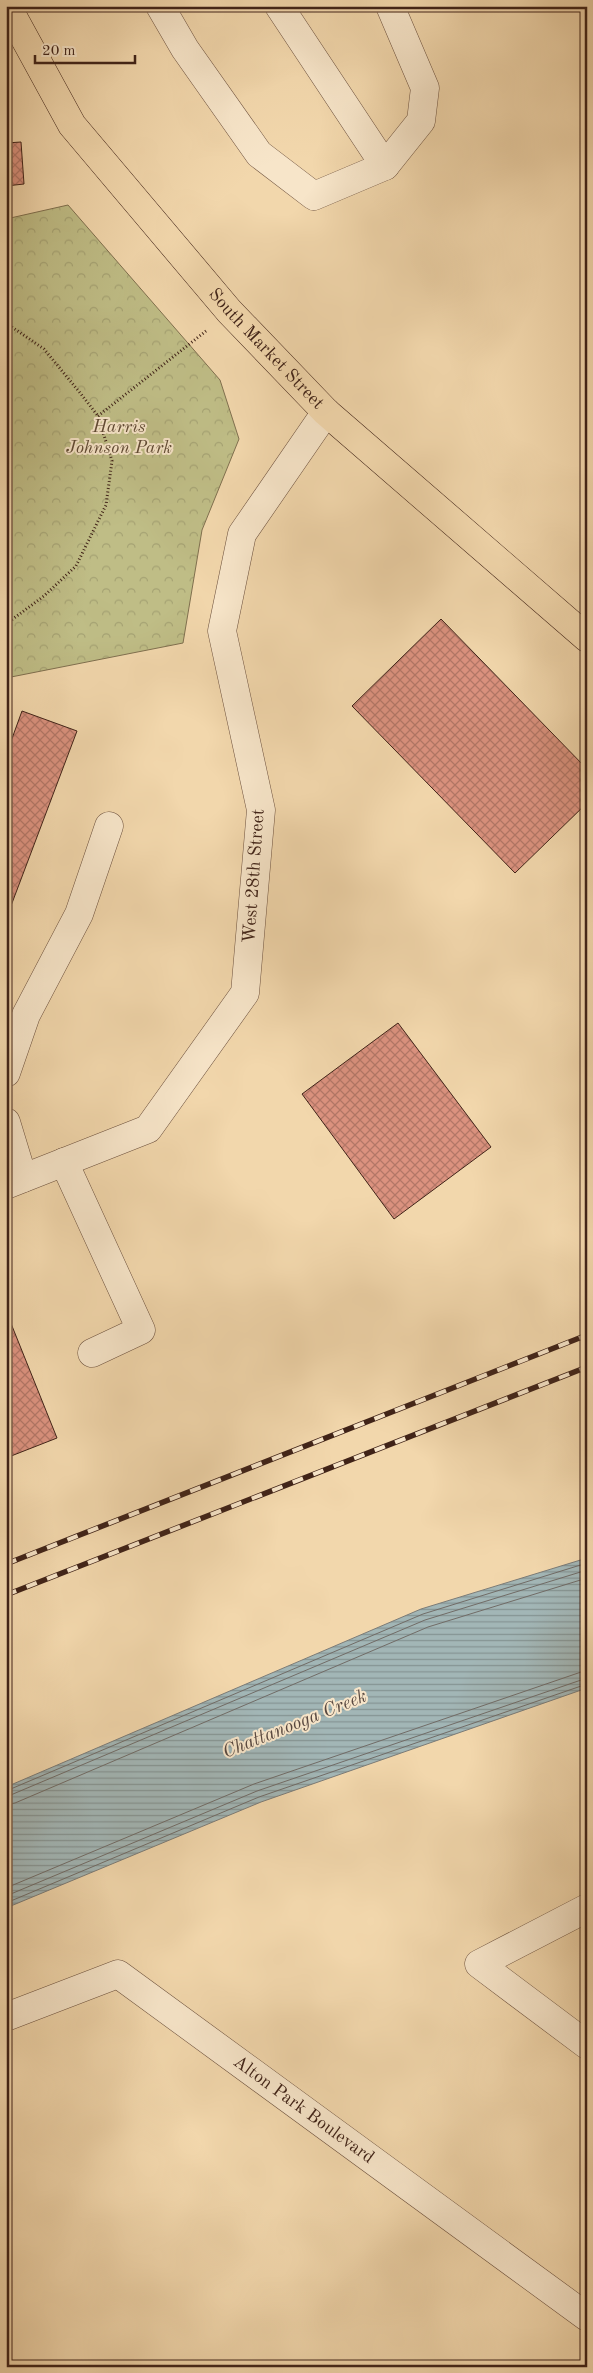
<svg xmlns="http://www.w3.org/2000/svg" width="593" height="2373" viewBox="0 0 593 2373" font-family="'Old Standard TT',serif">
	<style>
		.park { fill: url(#park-crowns); stroke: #80704f }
		.water { fill: url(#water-rules); stroke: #7b7b77 }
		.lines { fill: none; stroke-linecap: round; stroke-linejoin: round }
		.shore { stroke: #716c67; stroke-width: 1 }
		.building { fill: url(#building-cross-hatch); stroke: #402318 }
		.minor-casing { stroke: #6c503d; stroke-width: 29 }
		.major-casing { stroke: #402318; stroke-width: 29 }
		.path { stroke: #402318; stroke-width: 3; stroke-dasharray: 1 2.5; stroke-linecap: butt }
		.minor { stroke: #f7e5c9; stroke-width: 28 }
		.major { stroke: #f2d7ac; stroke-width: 28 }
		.rail-casing { stroke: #402318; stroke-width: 5.5 }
		.rail { stroke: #f7e5c9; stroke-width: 4; stroke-dasharray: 11; stroke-linecap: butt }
		.labels { text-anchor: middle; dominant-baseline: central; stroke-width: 4; stroke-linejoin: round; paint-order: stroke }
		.street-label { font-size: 18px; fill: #402318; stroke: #f7e5c9 }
		.park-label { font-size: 18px; font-style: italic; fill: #604a34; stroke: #f7e5c9 }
		.water-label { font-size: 19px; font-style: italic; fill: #584840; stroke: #f7e5c9 }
	</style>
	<defs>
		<pattern id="park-crowns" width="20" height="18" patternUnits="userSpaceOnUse" patternTransform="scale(1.25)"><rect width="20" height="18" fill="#bfbd86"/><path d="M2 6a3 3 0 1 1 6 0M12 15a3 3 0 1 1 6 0" fill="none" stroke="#a5a273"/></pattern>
		<pattern id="water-rules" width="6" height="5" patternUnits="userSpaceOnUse" patternTransform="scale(1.25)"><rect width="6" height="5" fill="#a2b6b6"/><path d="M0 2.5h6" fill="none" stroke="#859493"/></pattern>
		<pattern id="building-cross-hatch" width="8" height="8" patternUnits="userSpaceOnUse" patternTransform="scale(1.25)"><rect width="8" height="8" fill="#db927f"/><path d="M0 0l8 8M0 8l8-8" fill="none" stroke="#b37767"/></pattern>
	</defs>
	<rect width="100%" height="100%" fill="#f2d7ac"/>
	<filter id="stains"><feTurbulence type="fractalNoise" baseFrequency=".004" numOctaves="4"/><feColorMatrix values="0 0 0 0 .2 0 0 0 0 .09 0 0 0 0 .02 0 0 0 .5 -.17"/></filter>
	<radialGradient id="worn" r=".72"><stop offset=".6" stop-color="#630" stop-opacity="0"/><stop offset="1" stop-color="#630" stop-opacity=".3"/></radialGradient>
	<!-- park -->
	<path class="park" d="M68,205L220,380L239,439L202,530L183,643L6,678V219Z"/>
	<!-- water -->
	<path class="water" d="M587,1558V1688L261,1802L6,1908V1787L421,1609Z"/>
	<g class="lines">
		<!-- shore -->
		<g class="shore">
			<path d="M6,1791L423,1614L587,1563"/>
			<path d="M6,1797L425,1620L587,1570"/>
			<path d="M6,1805L15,1803L428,1627L587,1578"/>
			<path d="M6,1888L254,1784L587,1670"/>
			<path d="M6,1896L257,1791L587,1678"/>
			<path d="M6,1903L259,1797L587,1684"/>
		</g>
	</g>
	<!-- building -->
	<g class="building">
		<path d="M21,142L24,184L6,186V143Z"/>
		<path d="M441,619L587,769V803L515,873L352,706Z"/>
		<path d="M22,711L77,731L6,919V755Z"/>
		<path d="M398,1023L491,1147L394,1219L302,1094Z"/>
		<path d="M10,1321L57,1438L6,1458V1323Z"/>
	</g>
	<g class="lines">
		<!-- minor casing -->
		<g class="minor-casing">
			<g id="minor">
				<path d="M160,6L185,49L259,154L314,196L385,166L421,121L425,88L390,6"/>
				<path d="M279,6L385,166"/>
				<path d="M6,1073L26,1015L79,914L109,826"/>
				<path d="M6,1122L23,1178"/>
				<path d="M64,1162L141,1330L92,1353"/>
				<path d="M6,1185L148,1129L245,993L261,810L222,631L242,534L326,412"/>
				<path d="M587,1908L479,1964L587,2045"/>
				<path id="s1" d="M6,2017L118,1974L587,2317"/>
			</g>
		</g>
		<!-- major casing -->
		<g class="major-casing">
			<g id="major">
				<path id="s2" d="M7,6L72,125L229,311L326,412L587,638"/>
			</g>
		</g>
		<!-- path -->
		<g class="path">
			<path d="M6,323L44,349L81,394L98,416L112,461L106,505L76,566L44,596L6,624"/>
			<path d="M98,416L206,331"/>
		</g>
		<!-- minor -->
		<use href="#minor" class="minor"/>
		<!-- major -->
		<use href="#major" class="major"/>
		<!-- rail casing -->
		<g class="rail-casing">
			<g id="rail">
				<path d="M6,1564L587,1335"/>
				<path d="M6,1595L587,1367"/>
			</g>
		</g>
		<!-- rail -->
		<use href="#rail" class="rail"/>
	</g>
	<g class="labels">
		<!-- street labels -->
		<g class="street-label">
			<text stroke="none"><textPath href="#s2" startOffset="432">South Market Street</textPath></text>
			<text transform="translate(254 876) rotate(-86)">West 28th Street</text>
			<text stroke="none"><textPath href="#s1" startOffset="350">Alton Park Boulevard</textPath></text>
		</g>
		<!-- park labels -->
		<g class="park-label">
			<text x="119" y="427">Harris<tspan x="119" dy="21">Johnson Park</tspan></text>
		</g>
		<!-- water labels -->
		<g class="water-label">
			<text transform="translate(295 1725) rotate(-22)">Chattanooga Creek</text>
		</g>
	</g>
	<!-- margin -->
	<rect width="593" height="2373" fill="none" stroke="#f2d7ac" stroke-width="25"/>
	<rect x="8" y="8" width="578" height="2358" fill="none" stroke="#402318" stroke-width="2.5"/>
	<rect x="12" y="12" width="568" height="2348" fill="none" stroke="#402318"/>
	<!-- scale -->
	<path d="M35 55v8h100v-8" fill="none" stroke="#402318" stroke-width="2.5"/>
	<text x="42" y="55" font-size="15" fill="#402318" stroke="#f7e5c9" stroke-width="4" paint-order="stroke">20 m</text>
	<rect width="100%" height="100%" filter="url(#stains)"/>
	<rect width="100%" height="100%" fill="url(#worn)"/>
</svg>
